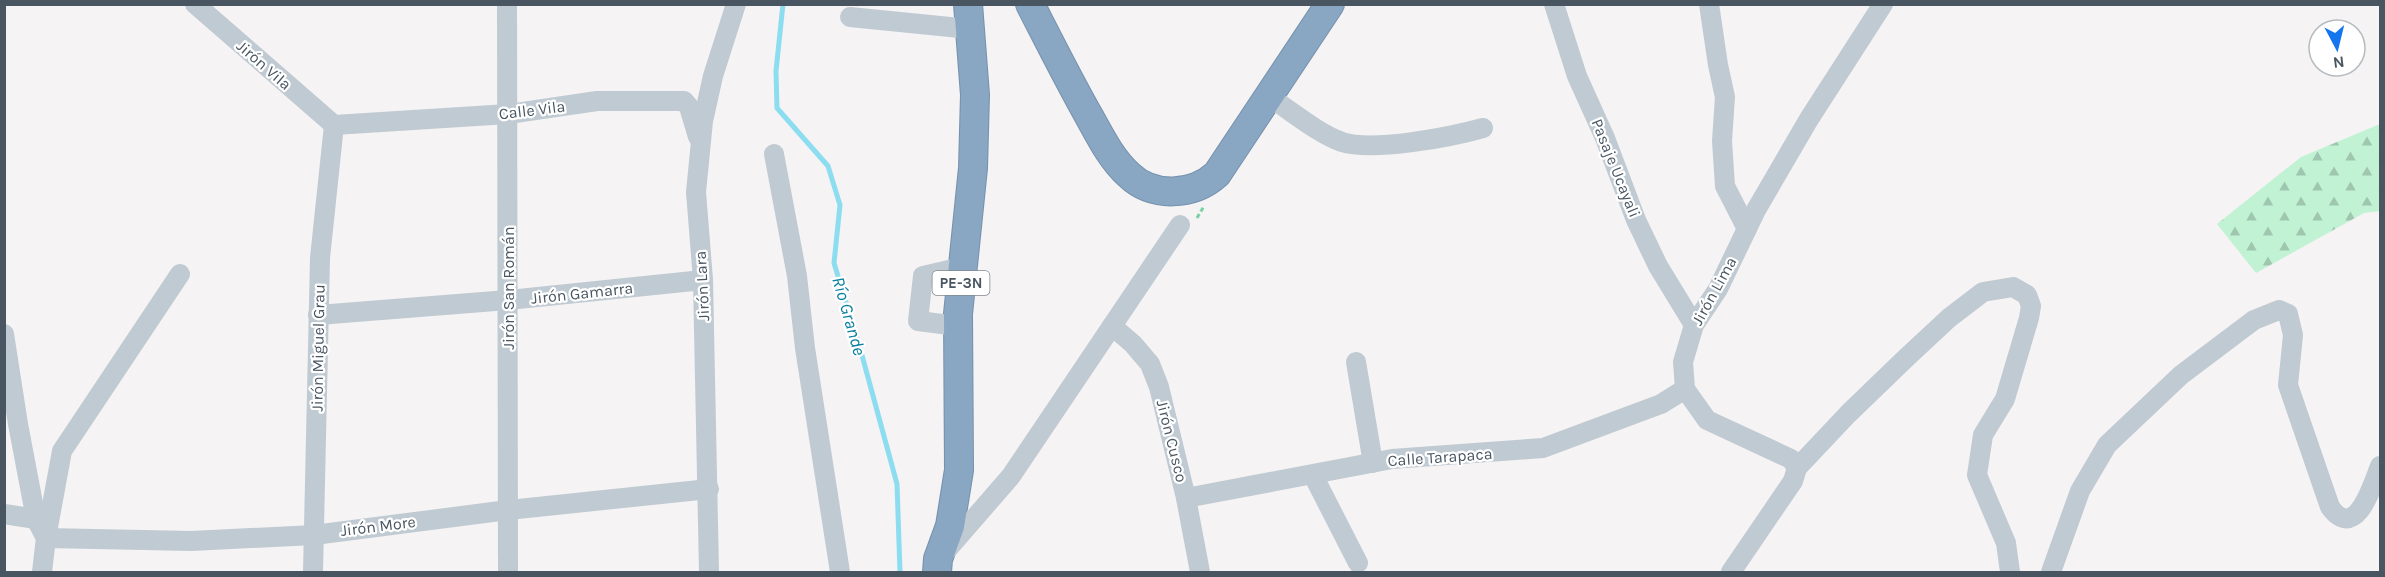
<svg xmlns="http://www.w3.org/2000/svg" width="2385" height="577" viewBox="0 0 2385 577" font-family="Karla,sans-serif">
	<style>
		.forest { fill: url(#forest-firs) }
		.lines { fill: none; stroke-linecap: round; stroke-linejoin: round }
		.stream { stroke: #8dddf1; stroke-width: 5 }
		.highway-casing { stroke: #7491af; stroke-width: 30 }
		.path { stroke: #77d2a5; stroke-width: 3; stroke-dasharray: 4.5 3; stroke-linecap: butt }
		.minor { stroke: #c0cad2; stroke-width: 20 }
		.highway { stroke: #89a6c2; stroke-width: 28 }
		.labels { text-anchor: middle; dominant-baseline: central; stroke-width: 4.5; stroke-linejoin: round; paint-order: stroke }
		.shield { fill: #fff; stroke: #808991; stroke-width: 1.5 }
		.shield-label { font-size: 15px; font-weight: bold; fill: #495662 }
		.street-label { font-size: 16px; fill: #495662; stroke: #fff }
		.water-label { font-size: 18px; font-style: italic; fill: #08809f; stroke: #fff }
	</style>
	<defs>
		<pattern id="forest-firs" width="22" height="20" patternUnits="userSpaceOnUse" patternTransform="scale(1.5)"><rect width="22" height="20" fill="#c1f2d4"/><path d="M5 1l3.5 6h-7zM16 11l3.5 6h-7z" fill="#9fc7af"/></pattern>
	</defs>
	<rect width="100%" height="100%" fill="#f5f3f3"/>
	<!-- forest -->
	<path class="forest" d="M2380,124V211L2364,213L2256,273L2217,224L2301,157Z"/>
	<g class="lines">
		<!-- stream -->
		<path class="stream" d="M783,4L776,71L777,108L828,166L840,205L834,263L860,348L897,484L900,572"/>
		<!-- highway casing -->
		<g class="highway-casing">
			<g id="highway">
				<path d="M1030,4C1050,43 1069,81 1090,118C1101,138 1112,160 1129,175C1153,198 1193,196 1217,174L1330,4"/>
				<path d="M937,572L938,559L950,526L959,470L958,314L973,168L975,95L968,4"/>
			</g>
		</g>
		<!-- path -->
		<path class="path" d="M1197,218L1204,206"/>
		<!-- minor -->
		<g class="minor">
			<path d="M195,4L334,125"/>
			<path d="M507,4L508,572"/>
			<path d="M1554,4L1577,76L1605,138L1636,220L1658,266L1694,325"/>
			<path d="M1709,4L1718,65L1725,97L1722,141L1725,186L1747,229"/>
			<path d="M850,17L970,29"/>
			<path d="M1268,96C1290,110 1317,133 1342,142C1373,152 1451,137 1483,128"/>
			<path d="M334,125L508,114L597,101H684L689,107L698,137"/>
			<path d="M774,154L797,276L805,348L840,572"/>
			<path d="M180,274L62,451L46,538L191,541L314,535L508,510L709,489"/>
			<path d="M318,315L508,300L703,280"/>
			<path d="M958,326L918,321L923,276L962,267"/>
			<path d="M1112,326L1133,344L1150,364L1159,387L1186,498L1200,572"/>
			<path d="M4,334L18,424L36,519L46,538L42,572"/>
			<path d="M1356,362L1373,463"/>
			<path d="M1797,468L1848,414L1906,358L1949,318L1983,292L2013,287L2027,295L2031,306L2029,318L2005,399L1983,435L1977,475L2006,543L2010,572"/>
			<path d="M1313,475L1358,563"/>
			<path d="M1186,498L1392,459L1543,448L1661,404L1685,389"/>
			<path d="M4,514L36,519"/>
			<path d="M946,551L1011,476L1180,225"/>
			<path d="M313,572L320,258L334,125"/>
			<path d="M709,572L703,280L696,192L703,121L713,76L736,4"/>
			<path d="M1731,572L1793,481L1797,468L1791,459L1707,420L1685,389L1683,362L1694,325L1718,289L1756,210L1809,119L1883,4"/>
			<path d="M2051,572L2080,491L2107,445L2181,375L2254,320L2279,310L2288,314L2293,335L2288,385L2330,507C2356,543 2373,484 2380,466"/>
		</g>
		<!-- highway -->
		<use href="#highway" class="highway"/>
	</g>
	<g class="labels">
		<!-- shield labels -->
		<rect class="shield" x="932.5" y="271" width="57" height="24" rx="4.5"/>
		<g class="shield-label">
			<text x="961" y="283">PE-3N</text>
		</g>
		<!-- street labels -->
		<g class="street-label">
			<text transform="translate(264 65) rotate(41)">Jirón Vila</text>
			<text transform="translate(532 110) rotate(-7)">Calle Vila</text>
			<text transform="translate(1616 168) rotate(68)">Pasaje Ucayali</text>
			<text transform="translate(702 286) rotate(-93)">Jirón Lara</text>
			<text transform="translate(508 288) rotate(-90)">Jirón San Román</text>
			<text transform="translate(1714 291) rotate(-61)">Jirón Lima</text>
			<text transform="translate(582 293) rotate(-6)">Jirón Gamarra</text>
			<text transform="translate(318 348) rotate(-89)">Jirón Miguel Grau</text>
			<text transform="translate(1172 441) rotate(76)">Jirón Cusco</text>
			<text transform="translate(1440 457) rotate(-4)">Calle Tarapaca</text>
			<text transform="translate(378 526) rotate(-7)">Jirón More</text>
		</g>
		<!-- water labels -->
		<g class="water-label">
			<text transform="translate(849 316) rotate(74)">Río Grande</text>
		</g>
	</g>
	<!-- border -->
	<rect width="2385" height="577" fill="none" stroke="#495662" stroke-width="12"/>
	<!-- north arrow -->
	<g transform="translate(2337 48) rotate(173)"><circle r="28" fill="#ffffff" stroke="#b6bbc0" stroke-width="1.5"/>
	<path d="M0-4.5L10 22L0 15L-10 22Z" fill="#1475ee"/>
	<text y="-9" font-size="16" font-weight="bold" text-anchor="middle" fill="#495662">N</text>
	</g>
</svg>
